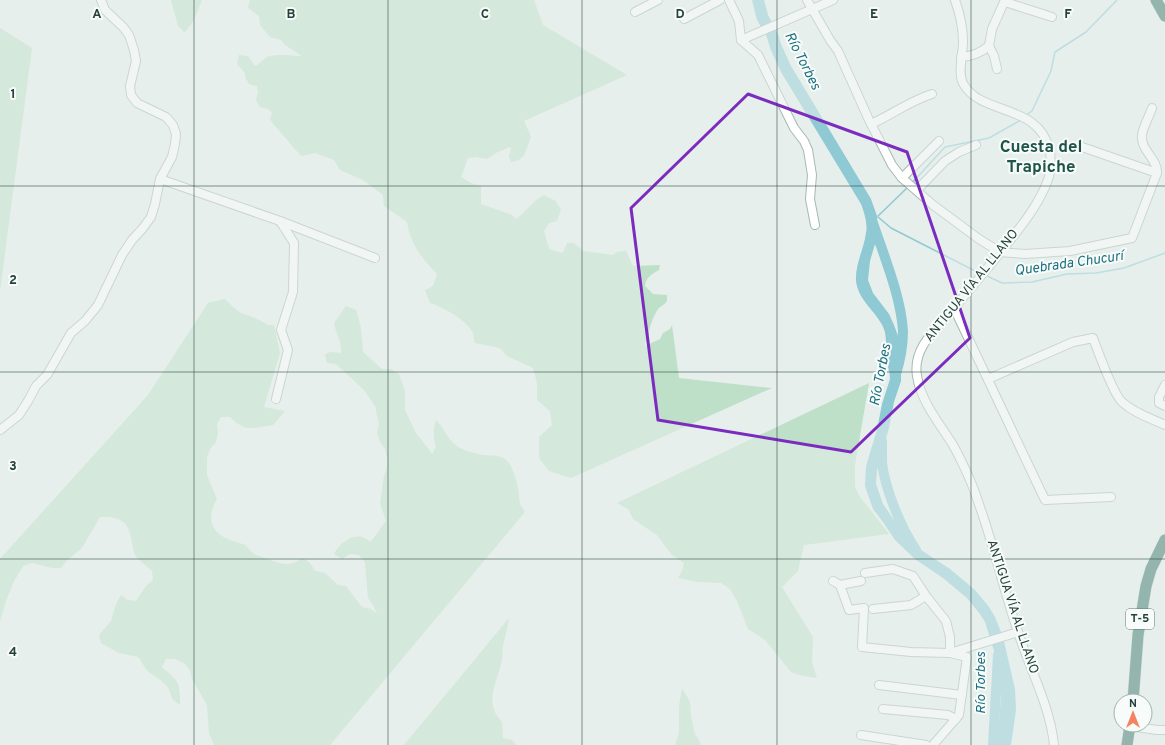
<svg xmlns="http://www.w3.org/2000/svg" width="1165" height="745" viewBox="0 0 1165 745" font-family="Overpass,sans-serif">
	<style>
		.green { fill: #bfe0c8 }
		.water { fill: #8ec9d4 }
		.lines { fill: none; stroke-linecap: round; stroke-linejoin: round }
		.stream { stroke: #8ec9d4; stroke-width: 1.5 }
		.river { stroke: #8ec9d4; stroke-width: 10 }
		.minor-casing { stroke: #a8b8b2; stroke-width: 10 }
		.highway-casing { stroke: #c2cac8; stroke-width: 12 }
		.minor { stroke: #fff; stroke-width: 8 }
		.highway { stroke: #2f6f62; stroke-width: 11 }
		.marked { fill: none; stroke: #7b2cbf; stroke-width: 3; stroke-linejoin: round }
		.grid { fill: none; stroke: #24423a; stroke-width: 1; stroke-opacity: 0.55 }
		.labels { text-anchor: middle; dominant-baseline: central; stroke-width: 4; stroke-linejoin: round; paint-order: stroke }
		.shield { fill: #f7fbf9; stroke: #637a73; stroke-width: 1 }
		.shield-label { font-size: 12px; font-weight: bold; fill: #24423a }
		.street-label { font-size: 13px; fill: #24423a; stroke: #f7fbf9 }
		.water-label { font-size: 14px; font-style: italic; fill: #1c6f80; stroke: #f7fbf9 }
		.district-label { font-size: 17px; font-weight: bold; fill: #1f5548; stroke: #f7fbf9 }
		.grid-label { font-size: 13px; text-anchor: middle; font-weight: bold; fill: #24423a; stroke: #f7fbf9; stroke-width: 4; stroke-linejoin: round; paint-order: stroke }
	</style>
	<rect width="100%" height="100%" fill="#e6efeb"/>
	<!-- green -->
	<g class="green">
		<path d="M171,0H202L193,22L185,32H184L178,26Z"/>
		<path d="M250,0H534L543,25L627,75L524,121L531,137C525,150 527,160 511,162L509,157L511,149L510,147L496,153L487,159L476,157L468,158L461,177L471,183L481,186V204L512,215L516,219C526,212 532,201 544,195L556,201L561,210L557,221L549,223L544,231L549,249L563,253L567,243H574L583,251L613,255L616,252L626,251L633,266L660,265L659,270C652,274 646,277 645,286L653,294L667,295V301C665,304 663,305 660,307C655,311 648,330 649,336L645,342V346L660,339L663,333L670,329L672,325L679,378L772,388L571,478L549,471L539,458V437L552,425L550,411L537,400V383L533,368L507,356L500,348L475,343C474,340 474,334 472,331C463,318 445,308 430,303L425,290L433,286L437,274C421,257 411,245 407,222L384,206L383,195L363,180L340,170L334,160L315,153L301,156L270,120L272,113L268,109L260,107L256,100L258,92L257,86L249,84L245,77V73L237,64L239,55L248,56L255,66C260,64 263,59 267,57C276,53 293,56 302,56L285,45L281,40L270,37L260,25L259,16L248,8Z"/>
		<path d="M0,28L32,48L0,291Z"/>
		<path d="M225,299C232,306 239,314 248,315L269,325H274L280,353L264,407L285,411L273,425C252,428 246,433 230,417H221L217,424L218,433L216,442L210,449L207,457V475L217,499C209,512 208,527 222,536C228,540 238,542 245,545C248,548 250,551 254,554C259,556 280,564 286,564C291,565 298,561 303,558L310,563L315,571L325,573L338,585L346,586L362,607L371,609L377,614L373,605L368,598L365,562L359,555L350,554L342,559L334,554C338,545 351,534 362,537C365,538 368,540 370,542C377,535 380,528 386,521L380,503L384,476L387,468V458L385,449L380,442L377,433L379,424L375,406L364,390L336,364L327,363L325,355C331,350 334,353 341,353C342,340 336,335 334,323L346,306L356,310L361,328L363,352L382,369H391L399,374L405,391V410L416,433L427,447L432,454L436,447C433,437 433,430 436,420C445,429 448,442 460,448C467,451 476,454 483,455C493,456 502,454 509,463C512,467 518,483 518,489C519,494 519,499 520,504C521,507 524,509 525,512L330,745H214L209,733L207,705L192,679L190,670L184,663L175,659H166L162,667C179,682 180,681 180,705L172,699C169,683 162,682 150,673C145,669 142,662 138,657L119,653L101,643L99,635L111,621L116,604L121,595L128,600L136,601L146,586L153,580L152,571C147,566 141,562 137,558C134,554 133,548 132,543C129,521 121,516 100,517L82,548L67,560L61,568H52L32,563L23,566L13,583L6,601L0,621V559L148,395L208,303Z"/>
		<path d="M869,383L855,465V487L860,497L889,534L804,545L798,571L782,587L813,637L812,662L817,678L803,676L791,672L765,640L748,629L737,601L730,589L721,583L698,582L678,578L682,571L684,563L672,555L657,535L633,519L628,509L617,503Z"/>
		<path d="M509,618C508,628 505,636 503,645C502,651 503,658 501,664C496,684 484,704 502,722L503,738L512,740L516,745H404Z"/>
		<path d="M682,688L690,702L691,717L695,734L700,742V745H675L679,733V706Z"/>
	</g>
	<!-- water -->
	<path class="water" d="M752,0H764L768,15L778,34L781,44L791,66L871,199L877,216L878,234L870,261L868,280L873,293L889,314L894,325L898,336V359L901,375V381L894,402L889,428L877,470L876,484L883,504L903,533L921,550L950,569L975,590L989,607L995,617L1003,637L1015,689L1016,710L1011,745H989L999,722L1001,697L996,657L985,622L980,614L967,598L943,578L915,559L895,540L883,522L873,509L865,486L866,467L869,456L877,430L882,404L890,379C890,373 888,368 887,361C883,347 890,338 881,323C873,309 858,299 856,281C855,264 864,249 866,233C868,224 864,212 861,204L781,72L770,48L767,37L757,20Z"/>
	<g class="lines">
		<!-- stream -->
		<g class="stream">
			<path d="M1025,116L1032,111L1051,71L1055,52L1086,32L1117,0"/>
			<path d="M912,183L945,147L989,138L1021,120"/>
			<path d="M878,216L908,187"/>
			<path d="M878,217L891,228L979,273"/>
			<path d="M985,275L1002,283L1032,282L1067,274L1096,273L1124,268L1165,253"/>
		</g>
		<!-- river -->
		<g class="river">
			<path d="M873,223C884,256 901,297 903,331C903,346 900,361 896,374"/>
			<path d="M882,441C882,448 882,456 882,463C885,489 901,528 916,550"/>
			<path d="M993,745L998,655"/>
		</g>
		<!-- minor casing -->
		<g class="minor-casing">
			<g id="minor">
				<path d="M729,0L739,21L741,40L758,55L794,128L804,141L808,150L812,175L810,199L815,225"/>
				<path d="M807,0L830,40L838,51L869,120L892,165L902,178L933,205L979,239L1000,252L1025,254L1070,251L1132,238L1157,173C1158,159 1140,150 1142,135C1143,127 1149,117 1152,108"/>
				<path d="M955,0C960,14 963,28 963,42C963,54 957,75 964,85C983,116 1039,103 1050,151C1051,160 1051,168 1049,177C1040,204 1020,228 1002,250C987,269 971,288 955,307C939,327 912,346 917,376C921,402 940,424 953,445C959,456 965,468 970,480C975,491 978,502 982,513C995,551 1004,591 1017,629C1029,668 1050,705 1054,745"/>
				<path d="M1005,2L1052,17"/>
				<path d="M635,12L658,0"/>
				<path d="M684,19L720,0"/>
				<path d="M741,40L833,0"/>
				<path d="M989,46L994,56L997,69"/>
				<path d="M961,57C973,56 980,53 989,46L992,29L1005,0"/>
				<path d="M871,124C891,115 910,101 932,94"/>
				<path d="M1082,147L1157,173"/>
				<path d="M902,178L939,141"/>
				<path d="M160,179L280,221L375,258"/>
				<path d="M917,190L945,161L959,152L976,145"/>
				<path d="M954,308L1045,500L1111,497"/>
				<path d="M988,379L1073,342L1093,338C1098,351 1113,394 1122,402C1134,413 1150,418 1165,425"/>
				<path d="M1165,385L1159,397V403L1165,406"/>
				<path d="M276,399L288,350L281,330L293,292L294,243L280,221"/>
				<path d="M0,430L19,415L28,401L36,386L47,375L71,333L85,321L98,305L122,255L132,240L143,228L151,217L155,204L160,179L172,157L175,144L176,134L173,125L166,117L137,103L131,95L130,86L136,61L134,50L129,35L123,27L105,10L101,0"/>
				<path d="M865,573L893,569L913,576L926,596L946,621L950,637V653L1018,632"/>
				<path d="M833,581L840,585L861,581"/>
				<path d="M840,585L849,610L864,608L862,647L911,652L950,653L967,657L959,715L933,745"/>
				<path d="M873,609L911,605L926,596"/>
				<path d="M879,685L962,695"/>
				<path d="M883,709L948,715L956,719"/>
				<path d="M1130,726L1157,730H1165"/>
				<path d="M861,735L926,745"/>
			</g>
		</g>
		<!-- highway casing -->
		<g class="highway-casing">
			<g id="highway">
				<path d="M1156,0L1165,16"/>
				<path d="M1133,701L1138,635L1146,586L1151,569L1165,540"/>
				<path d="M1127,745L1130,725"/>
			</g>
		</g>
		<!-- minor -->
		<use href="#minor" class="minor"/>
		<!-- highway -->
		<use href="#highway" class="highway"/>
	</g>
	<!-- marked area -->
	<path d="M0 0H1165V745H0ZM748,94L907,152L970,338L851,452L658,420L631,208Z" fill="#e6efeb" fill-opacity=".55" fill-rule="evenodd"/>
	<path class="marked" d="M748,94L907,152L970,338L851,452L658,420L631,208Z"/>
	<!-- grid -->
	<path class="grid" d="M194,0V745M388,0V745M582,0V745M777,0V745M971,0V745M0,186H1165M0,372H1165M0,559H1165"/>
	<g class="labels">
		<!-- shield labels -->
		<rect class="shield" x="1126" y="609" width="28" height="20" rx="3"/>
		<g class="shield-label">
			<text x="1140" y="619">T-5</text>
		</g>
		<!-- street labels -->
		<g class="street-label">
			<text transform="translate(972 286) rotate(-51)">ANTIGUA VÍA AL LLANO</text>
			<text transform="translate(1012 607) rotate(72)">ANTIGUA VÍA AL LLANO</text>
		</g>
		<!-- water labels -->
		<g class="water-label">
			<text transform="translate(802 61) rotate(63)">Río Torbes</text>
			<text transform="translate(1069 264) rotate(-8)">Quebrada Chucurí</text>
			<text transform="translate(881 375) rotate(-79)">Río Torbes</text>
			<text transform="translate(981 683) rotate(-90)">Río Torbes</text>
		</g>
		<!-- district labels -->
		<g class="district-label">
			<text x="1041" y="148">Cuesta del<tspan x="1041" dy="20">Trapiche</tspan></text>
		</g>
	</g>
	<g class="grid-label">
		<text x="97" y="18">A</text>
		<text x="291" y="18">B</text>
		<text x="485" y="18">C</text>
		<text x="680" y="18">D</text>
		<text x="874" y="18">E</text>
		<text x="1068" y="18">F</text>
		<text x="13" y="98">1</text>
		<text x="13" y="284">2</text>
		<text x="13" y="470">3</text>
		<text x="13" y="656">4</text>
	</g>
	<!-- north arrow -->
	<g transform="translate(1133 713)"><circle r="19" fill="#f7fbf9" stroke="#a3b1ad"/>
	<path d="M0-3L7 15L0 10L-7 15Z" fill="#f4845f"/>
	<text y="-6" font-size="11" font-weight="bold" text-anchor="middle" fill="#24423a">N</text>
	</g>
</svg>
